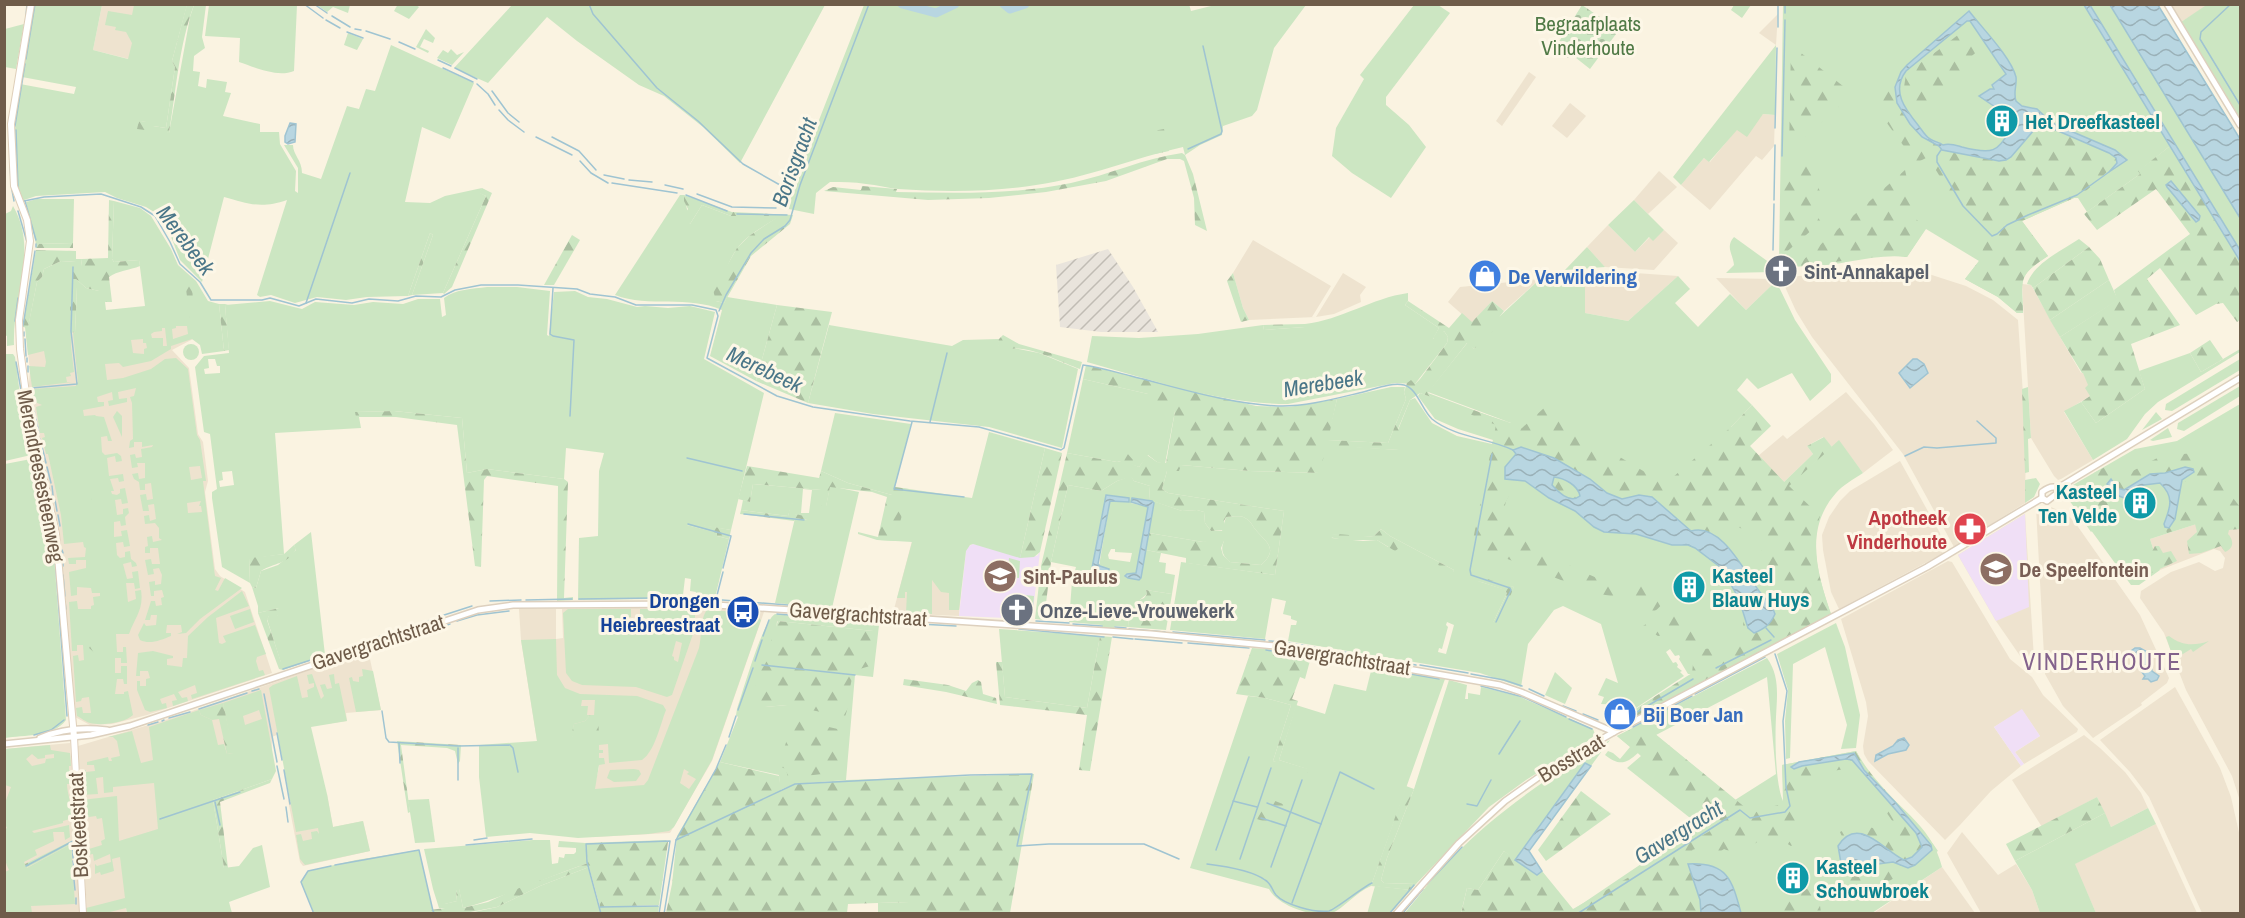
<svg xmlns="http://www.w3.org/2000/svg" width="2245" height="918" viewBox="0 0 2245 918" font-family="'Archivo Narrow',sans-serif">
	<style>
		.residential { fill: #eee3cf }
		.industrial { fill: url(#industrial-furrows) }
		.education { fill: #f0dff6 }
		.green { fill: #cce6c2; fill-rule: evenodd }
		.forest { fill: url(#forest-firs) }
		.cemetery { fill: url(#cemetery-stones) }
		.water { fill: url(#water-waves); stroke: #9fc4d2; stroke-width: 1.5; fill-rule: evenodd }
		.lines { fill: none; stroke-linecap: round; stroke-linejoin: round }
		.stream { stroke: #9fc4d2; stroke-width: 1.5 }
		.river { stroke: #b8d6e1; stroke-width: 9 }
		.tertiary-casing { stroke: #ddd0be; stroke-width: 8 }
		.secondary-casing { stroke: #dfcfba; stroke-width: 8 }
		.tertiary { stroke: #fff; stroke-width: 5 }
		.secondary { stroke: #fff; stroke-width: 6 }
		.labels { text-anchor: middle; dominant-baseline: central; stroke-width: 6; stroke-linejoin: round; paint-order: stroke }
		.park-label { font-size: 21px; fill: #507a46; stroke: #fdf7e7 }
		.culture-label { font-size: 21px; font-weight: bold; fill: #0d838f; stroke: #fdf7e7; text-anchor: start }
		.worship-label { font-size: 21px; font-weight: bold; fill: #5b616d; stroke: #fdf7e7; text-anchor: start }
		.shop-label { font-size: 21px; font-weight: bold; fill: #366cbe; stroke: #fdf7e7; text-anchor: start }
		.street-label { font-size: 21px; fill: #6f5c4a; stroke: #fdf7e7 }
		.health-label { font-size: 21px; font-weight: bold; fill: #be3a42; stroke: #fdf7e7; text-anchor: end }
		.education-label { font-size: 21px; font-weight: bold; fill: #785e54; stroke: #fdf7e7; text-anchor: start }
		.transit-label { font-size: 21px; font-weight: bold; fill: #164399; stroke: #fdf7e7; text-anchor: end }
		.water-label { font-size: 22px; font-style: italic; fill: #4a7688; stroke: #fdf7e7 }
		.quarter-label { font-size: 24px; letter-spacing: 1.5px; fill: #83628c; stroke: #fdf7e7 }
	</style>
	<defs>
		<pattern id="industrial-furrows" width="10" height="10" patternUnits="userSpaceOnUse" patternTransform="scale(1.5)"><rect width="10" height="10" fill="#e9e4dc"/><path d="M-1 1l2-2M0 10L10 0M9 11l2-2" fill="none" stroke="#c1bcb4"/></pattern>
		<pattern id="forest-firs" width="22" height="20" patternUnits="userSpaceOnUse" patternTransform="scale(1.5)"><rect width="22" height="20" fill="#cce6c2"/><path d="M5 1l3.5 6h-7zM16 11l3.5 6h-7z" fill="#aabea0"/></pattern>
		<pattern id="cemetery-stones" width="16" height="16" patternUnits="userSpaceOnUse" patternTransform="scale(1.5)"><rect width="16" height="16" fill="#cce6c2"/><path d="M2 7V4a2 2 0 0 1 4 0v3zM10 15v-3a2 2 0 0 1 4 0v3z" fill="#aabea0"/></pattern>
		<pattern id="water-waves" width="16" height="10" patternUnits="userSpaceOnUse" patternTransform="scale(1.5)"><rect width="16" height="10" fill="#b8d6e1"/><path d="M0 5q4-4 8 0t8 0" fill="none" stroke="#9ab1b8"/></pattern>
	</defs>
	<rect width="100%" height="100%" fill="#faf3e1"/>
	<!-- residential -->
	<g class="residential">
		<path d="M102,5H151L145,35L137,61L93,50Z"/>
		<path d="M2171,5H2208L2181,22Z"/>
		<path d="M1778,14L1776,45L1759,33Z"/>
		<path d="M1529,72L1536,77L1502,126L1496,121Z"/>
		<path d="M1570,103L1586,116L1567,138L1552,126Z"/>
		<path d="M1763,114L1775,115L1774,146L1762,160L1756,156L1710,210L1681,185L1704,158L1710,162L1737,129Z"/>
		<path d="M1659,171L1677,187L1648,214L1634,200Z"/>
		<path d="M1608,225L1635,252L1650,237L1653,240L1664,230L1678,243L1654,270L1605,267L1587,247Z"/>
		<path d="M1253,240L1331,286L1312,317H1316L1343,273L1366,287L1360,295L1361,302L1334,314L1316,317L1249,320L1243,308L1233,273Z"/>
		<path d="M1891,266L1910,268L1966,286L1993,300L2018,320L2026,439L2025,503L1954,547L1903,454L1812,337L1796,311L1781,278Z"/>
		<path d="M1621,272L1678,276L1628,321L1585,313V273Z"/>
		<path d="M1716,278L1774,279L1776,281L1746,310Z"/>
		<path d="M1540,279L1504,311L1492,301L1472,323L1448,302L1460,287Z"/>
		<path d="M185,282L193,339L172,350L189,368L198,434L203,442L208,481L205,492L215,569L220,576L245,592L272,673L147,715L112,724L90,725L75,717L59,532L28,395L30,371L26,334L146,328L145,303L164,284Z"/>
		<path d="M2022,284L2031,285L2060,337L2081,373L2083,372L2089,386L2090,396L2064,412L2093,460L2061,479L2058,480L2054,476L2031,438Z"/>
		<path d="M1846,392L1874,424L1893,450L1863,473L1839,441L1832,447L1823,437L1807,446L1813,454L1784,482L1758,456L1783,435L1787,439Z"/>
		<path d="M1900,461L1940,533L1943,551L1942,554L1839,609L1831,592L1823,550L1822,535L1829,517L1840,501L1850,491Z"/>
		<path d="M2051,507L2067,514L2076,524L2140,615L2169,678L2167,683L2141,703L2142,705L2093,738L2063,706L2045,674L2036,508Z"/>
		<path d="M2240,510V801L2232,776L2186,690L2164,633L2140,598L2141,591L2171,572L2199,562L2215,571L2223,568L2225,558L2220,551L2214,549L2160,570L2150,539Z"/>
		<path d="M2025,514L2034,659L2025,663L1996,621L1958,555Z"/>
		<path d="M912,541L949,592L961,593L959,616L893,613Z"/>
		<path d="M1948,561L1952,562L2010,659L2032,677L2043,695L2078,729L2077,732L2024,764L2015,752L2040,736L2022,710L1994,727L2021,766L1991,791L1960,825L1945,840L1868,761L1864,754L1863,746L1868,716L1866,702L1841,619Z"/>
		<path d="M685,607L764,612L712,761L670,833L595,837L594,789L599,767L594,736L537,741L521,640L519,609H556V639L563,638L562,609Z"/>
		<path d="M368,650L381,710L346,713L347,721L311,726V729L279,734L272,737V749L158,829L126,908L127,913H87L78,746L172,718Z"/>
		<path d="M2175,687L2220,768L2231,797L2240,837L2239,913H2202L2149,797L2130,772L2100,740Z"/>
		<path d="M2084,735L2100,748L2125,772L2141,793L2148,808L2111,827L2097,797L2042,827L2012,780Z"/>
		<path d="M70,743L80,913H13L5,877V749Z"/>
		<path d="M327,794L333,827L363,821L370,851L303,866L300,862L288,800L290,802Z"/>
		<path d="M2156,824L2197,913H2096L2074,864Z"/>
		<path d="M1962,832L1998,875L2016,864L2032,890L2040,913H1981L1947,853Z"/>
		<path d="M1942,867L1975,913L1872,914Z"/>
	</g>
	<!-- industrial -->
	<path class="industrial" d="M1108,249L1133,287L1158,332H1101L1060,327L1056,265Z"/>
	<!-- education -->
	<g class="education">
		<path d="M2025,514L2029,607L1996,621L1958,555Z"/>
		<path d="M973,544L1037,556L1040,552L1032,619L959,616L966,551L967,547Z"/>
		<path d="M2022,709L2040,736L2015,752L2024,764L2021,766L1994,727Z"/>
	</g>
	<!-- green -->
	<g class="green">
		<path d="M398,4L416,5L419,7L409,19L394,11Z"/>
		<path d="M1189,4L1191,11L1219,4L1306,5L1274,48L1257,110L1252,116L1223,126L1222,135L1200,145L1185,155L1183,147C1134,158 1087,178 1036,185C992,192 943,192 898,189C888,188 877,185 866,184C854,182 842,182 830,182L816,193L814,214L789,209L792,189L864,5Z"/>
		<path d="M2208,4L2240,5V118L2181,22Z"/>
		<path d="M34,5H102L93,50L128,59L132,43L126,32L115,30L116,27L105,25L108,11L132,15L134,5H187L172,61L175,67L166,128L153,126V123L140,121L169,133L190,17L194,5H206L202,37L205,48L194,56L193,71L200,72L198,86L206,88L207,79L227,82L225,92L231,93L223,116L260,124V132H279L280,144L296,171L295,191L298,193V168L284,145H293C293,155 302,160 302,173L321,179L347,106L359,109L366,89L375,91L391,45L474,83L450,139L422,127L405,202L430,203L445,196L482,188L480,193L486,196L443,293L412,295L433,235L430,233L408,296L367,297L346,300L317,297L295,303L271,295L260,297L257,295L287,200C261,209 249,204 224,197L202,282L180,260L172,239L161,222L154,212L146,207L117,198L105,192L36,196L21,201C11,164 14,122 20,84L74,94L76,87L22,77Z"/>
		<path d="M209,5H297L294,71C277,78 254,67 239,62L240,38L205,36Z"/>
		<path d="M317,5H350L348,13L333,7L327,12Z"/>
		<path d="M512,5H825L740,163L703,127L664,96L639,85L577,41L547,17L488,83L454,68Z"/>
		<path d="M1414,5H1438L1450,13L1386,97V105L1409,125L1426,147L1391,198L1352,173L1332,156L1336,128L1364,79L1360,75Z"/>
		<path d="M1783,5H2084L2170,146L2139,171L2140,174L2087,212L2078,198H2074L2022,221L2048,256C2017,276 2022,279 2023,313H2017L1998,297L1965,279L1979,261L1926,229L1907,257C1864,252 1820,276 1779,262Z"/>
		<path d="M2090,5H2110L2240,218V250Z"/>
		<path d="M24,24L16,69L5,67V29Z"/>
		<path d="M426,29L435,38L433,43L424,39L420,47L429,51L428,53L416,47Z"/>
		<path d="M348,33L363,39L357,50L344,45Z"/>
		<path d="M1776,45L1775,115L1763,114L1747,137L1737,130L1709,162L1704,158L1681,185L1673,177Z"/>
		<path d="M451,49L457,55L464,52L452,65L437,58L443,50L448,53Z"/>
		<path d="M680,195H684L690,224L702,205L731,216L776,215L777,218C767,224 757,230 748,237C729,252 723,278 716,301L724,303L727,297L777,305L756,381L710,356L722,310C688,295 649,308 615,295Z"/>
		<path d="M37,199H74L73,243L36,244L26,202Z"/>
		<path d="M1634,200L1664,230L1653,241L1649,237L1635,252L1608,225Z"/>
		<path d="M114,201L140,208L151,216L171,249L178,265L196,281L208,301L219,304L224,351L202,354L200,345L192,339L171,346V349L151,361L123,367L119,363L105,364L107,380L123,378L151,369L165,359L176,358L188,369L197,435L200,440L206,481H203L214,569L215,576L221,578L215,590L218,591L225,578L242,588L200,619L186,633L177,634L182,632L181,625H167L166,633H171V636C161,640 150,645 140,640L138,635L144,623L146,626L156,625L157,615H151L150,620H145L151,601H155L156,606L162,605L161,598L164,597L162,590L154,591V596H151L149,582L155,581V585L161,584L162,575L159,568L153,569L154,574L148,575L145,560L151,559L152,564H160L158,548H150V553H145V547L148,546L147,537L152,536L153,542L162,540L159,538V528L155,523L145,524L144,516L149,515L150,521L156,519L154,504L148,505L149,511H143L140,495L146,494L147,500L153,499L151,483L145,484V490H140L139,482L134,479L132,474L138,473L139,479L145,478V463H137L138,467L132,468L130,455L135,454L136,458L142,457L141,449L152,447L153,445L142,447V442H134V447L129,448L130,441L133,439L132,403L130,397L134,396L136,388L118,392L119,399L127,398V402L109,406L108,401L113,400L112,392L97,397L98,402H104V406L83,410L84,416L95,415L96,416L104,417L112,441H108L107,436L101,437L102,452L105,455L117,453L121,456L122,461L116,462L115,456L107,458L109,476L123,474L124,481L119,482L118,478L110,479L114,491H111L112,494L117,495L120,493V489L125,488L128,503L122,504L121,499L115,500L117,515L123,514V509L128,508L129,513L125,517L126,525L121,526L120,521L114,522V537L122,536L121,531L127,530L130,546L124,547L123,542L116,543L117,555L120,558L125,557V552L130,551L131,559L136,563L137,566L132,567L131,562L123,564L127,579L133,578L132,572L138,571L140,588L135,589L134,583H126L128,602L136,599L135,591L141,590C144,610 135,617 129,634H116L117,652H123V647H126L127,663H121V658H115V673H121V666H127V684H124L123,679H117L115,694H124V692L128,691L133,715C125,723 101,726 90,723C86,722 81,718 77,716L76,708L82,707L83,713H91L89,697L82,698L81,701L76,702L73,656L78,655L79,661L84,660L83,645H77V651H72L69,602L77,601L78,609H91V606L94,605L93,597L100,596V593H92L91,588L77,587V595L71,596L69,572L86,568V560H76V564H69L68,558L85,557L86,548L84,547L83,542L64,544L61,515L48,454H46L42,438L45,437L44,433H40L36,407L42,405L35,402L32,389L76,386V383L78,382L73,333L75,332L77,288H70L71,346L74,372L70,373L71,376L66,377L67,382H72L32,387L29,366L45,367L46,362L44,351L28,355L25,327H28L37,282L42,277L44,269L61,261L76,262V259H82L81,266L76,279L86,288L99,291L101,302H105L106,310L145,306L139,260L114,262L112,259ZM176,326H187L188,334L173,339L172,329L176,328ZM162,328H165L167,346H163V338H152L151,334L154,332L162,331ZM143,339V343H146L147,348L144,349V354L133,353L131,340ZM200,466L202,478L191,480L189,467ZM201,501L199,506H201L202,512L188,513L187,503Z"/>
		<path d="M13,206C39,250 12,297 14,345L7,346V336L5,335V214L11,211Z"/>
		<path d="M1734,237L1770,263L1773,272L1726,273L1734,265C1733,254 1725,247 1734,237Z"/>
		<path d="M2079,239L2089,247L2033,288L2031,285L2027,284C2034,263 2061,251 2079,239Z"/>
		<path d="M1587,247L1605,267L1565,270Z"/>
		<path d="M1585,273V313L1628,321L1678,276L1690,289L1675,303L1698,327L1730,294L1746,310L1776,281L1795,320L1831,374V382L1810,401L1792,373L1758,389L1747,378L1737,390L1752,405L1731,427L1788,486L1839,440L1863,473C1854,479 1843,485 1836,493C1804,529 1817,573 1831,614L1699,684L1692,674H1688L1679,659L1680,657L1679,655L1675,656L1670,649L1666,652L1673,663L1676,662L1678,665L1677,667L1682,671L1680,672L1684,676L1624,716L1621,705L1601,704L1604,697L1598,695L1606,678L1618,683L1601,624L1563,606L1554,610L1528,644L1521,687L1480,673L1288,641L1291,625H1296L1297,621L1291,619V616L1283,614L1286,601L1272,598L1265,639L1170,630L1181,562L1275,575L1284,511L1168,493L1162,489L1167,471L1181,465L1250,471L1318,473L1326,445L1399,450L1398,430L1410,400L1415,398L1432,423L1457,436L1492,444L1493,440L1458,429L1435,419L1418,396L1420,393L1511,423L1428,392L1468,342L1474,349L1500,316L1540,279ZM1381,529L1390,536L1454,570L1453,572L1402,545L1388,547L1377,540L1363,541L1332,538L1331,534L1354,537L1374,536ZM1478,581L1514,587L1493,623L1507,593L1503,589ZM1447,622L1454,625L1446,654L1438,652L1439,648L1442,649L1448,627L1446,625Z"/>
		<path d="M2109,280L2118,300L2060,337L2050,320Z"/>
		<path d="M487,287H517L550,291L547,335L549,336L554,292L575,291L588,297L607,299L637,307L645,306L668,308L690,306L715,312L704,359L764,393L731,530L687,523V525L718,533L717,536L729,539L715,598L578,600L579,538L598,536L599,471L604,453L566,448L564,479L487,469L467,473L462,418L394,411L356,412V417H359L361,428L275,433L284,554L249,559L250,583L222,567L212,498V492L217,489L210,434L204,432L195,367L204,356L229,353L225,305L270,301L302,309L315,302L354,305L373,302L403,304L418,299H440L442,317L446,315L444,298C456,289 472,289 487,287ZM208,359H215L217,366H220V373L205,374L204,369L209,368ZM232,471L234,485L220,487L219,481L223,480L222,472ZM685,578L691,579L690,591L696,592L695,597L683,595Z"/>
		<path d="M1408,293V301L1405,305L1439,328L1433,339L1444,331L1448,337L1447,343L1415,384L1395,383L1288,404C1220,404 1152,380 1087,362L1092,336L1139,338L1198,334L1263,325L1264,330L1305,327V324C1341,320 1372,298 1408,293Z"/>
		<path d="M829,325L952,346L963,340L999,339L998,345L1039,353L1078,369L1062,448L989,427L873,414L808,403Z"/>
		<circle cx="191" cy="352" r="8"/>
		<path d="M2240,349V352L2158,402L2145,414L2127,439L2093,460L2064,411L2081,402L2096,423L2145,389L2139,371L2190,353L2201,372Z"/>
		<path d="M5,354H13L15,357L24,425L31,455L5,461Z"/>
		<path d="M2240,359V370L2172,411L2165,410L2166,404Z"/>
		<path d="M1083,379L1148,394L1175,411L1165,464L1157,462L1148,455L1139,467L1121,461L1117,462L1067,453Z"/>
		<path d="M2240,386V396L2184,431L2177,429L2178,423Z"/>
		<path d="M1391,387H1405L1404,392L1406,399L1388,443L1327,440L1337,399Z"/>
		<path d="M2240,404V510L2150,539L2160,570L2139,585H2131L2066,496V489L2135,449L2177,441Z"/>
		<path d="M117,411L122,416V437L113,417Z"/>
		<path d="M2156,412L2162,419L2142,430Z"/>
		<path d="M835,413L911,424L895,487L972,498L989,432L1045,448L1020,558L973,544L970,545L966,551L959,610H949V593L941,592L932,580V614L906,613L907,592H905V598H897L912,542L879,540L892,495L848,483L821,471Z"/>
		<path d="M2168,428L2172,437L2153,441L2150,440Z"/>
		<path d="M31,459L35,461L53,542L66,720C54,737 23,735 5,738V464Z"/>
		<path d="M1131,476L1134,481L1150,486L1149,500L1132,498L1131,503L1148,507L1136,573L1127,574L1125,576L1129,579H1140L1146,550L1161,553L1159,562L1166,563L1165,573L1175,575L1172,594L1146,590L1147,594L1136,603L1137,609L1129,614L1128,627L1115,626L1114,629L1102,628V625L1069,622L1072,581L1076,567L1051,562L1068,485L1101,491L1117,481ZM1107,495L1129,498V502L1110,501L1099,566L1092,570ZM1111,549H1115V552L1132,553L1130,562L1109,559L1108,555Z"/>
		<path d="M753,484L821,490L826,506L830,486L859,492L832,608L775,603L795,518L808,520L795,514L792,503L788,516L741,510L743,500L750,502ZM803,489L812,490L809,513H801Z"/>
		<path d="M1153,501L1182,511L1197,510L1204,512L1205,523L1211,531H1222L1226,517C1232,517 1240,515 1245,518C1250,520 1252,525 1255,529C1265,542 1280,548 1261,565L1230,562C1223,556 1220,550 1224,541L1203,542L1149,533Z"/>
		<path d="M311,532L325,655L281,663L267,619L269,616H277L279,608L258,613V606L252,587L256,588L261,571L278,565L296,550L294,545Z"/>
		<path d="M1009,558L1020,561L1019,578L1007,577Z"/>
		<path d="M242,591L249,606L216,618L219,643L222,644L226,642L223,636L255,625L266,654L257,657L256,661L259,671L263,670L265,675L192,699L191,695L197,693L195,685L178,692L182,698L187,697L188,701L173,706L172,701L177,700L174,694L160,699L162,704L166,703L167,708L150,712L145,710L137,690V681H140V686H146V679L150,678L148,671H140V676H136L138,653L153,651L173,656V658L167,659V665L182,667L183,658H187L188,636L208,617Z"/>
		<path d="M1025,595L1034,596L1033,609H1024L1023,614L1020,613V608H1023L1026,601L1018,597H1024Z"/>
		<path d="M250,609L254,622L235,629L230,616Z"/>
		<path d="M568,609H631V617H626L627,625L638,624L637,614H640V609H692L695,613V618H689V615H682V628H695L672,695L667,697L636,687L582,685L572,681L566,673L563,613ZM676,641L682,643L678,662L674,660V657L672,656Z"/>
		<path d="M707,610L754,613L761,620L712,760L674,827L669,831L648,834L578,838L530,833L486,837L479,777V745L537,741L521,640L556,639L557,675L565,688L580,694L637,696L663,705L666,710C660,725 655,751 642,760L609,763L608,744L599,745V750H603V753H599V758H604L605,764L599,765L595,789L644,785L648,780L699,648C702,636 700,618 707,610ZM582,700H595L594,716L598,715L572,737L574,724L585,721L590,715H587L588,706H581ZM684,769L689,772L687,774L696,779L689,789L680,783Z"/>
		<path d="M775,614L879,625L873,677L855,675L846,780L795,784L780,790L779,775L720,762L738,717L736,715L737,709C743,692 762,622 775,614ZM777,622L778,621L873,631L787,705L765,707Z"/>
		<path d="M1836,623L1845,647L1860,715L1856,748L1841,749L1847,725L1825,647L1793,664L1790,758L1786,759L1785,721L1788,690L1777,654Z"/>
		<path d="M999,629L1100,636L1087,708L1005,697Z"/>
		<path d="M2169,636C2182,646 2194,646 2209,641L2193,652L2191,649L2178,657L2179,661L2175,663L2166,637Z"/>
		<path d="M1767,658C1780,676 1777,696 1776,717C1775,737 1775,783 1783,801L1782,765L1856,751C1860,758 1863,765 1868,772C1893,805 1932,824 1942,867L1872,913L1567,914L1699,825L1627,768L1641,756L1638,753C1626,764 1619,766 1605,755L1608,751L1613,753L1620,759L1630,747L1617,736ZM1767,677L1776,774L1735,800L1656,735Z"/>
		<path d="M1372,667L1445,679L1371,886C1356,892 1343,909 1332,913C1314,918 1278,906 1269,889L1190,868L1248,696L1265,698L1291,705L1273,761L1307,769L1279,760L1296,705L1325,714L1334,684L1366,691Z"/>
		<path d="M362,669L373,671L381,710L356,712L349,678L352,677L353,681L359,682V677L363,676Z"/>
		<path d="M1555,672L1572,688L1565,704L1545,695Z"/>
		<path d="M312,674L321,699L324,696L320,685L325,684L327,689L332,688L329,675L334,674L335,684L339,683L347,721L311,727L327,794L333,827L363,821L370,851L305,865L300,859L296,835L301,834L303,841L312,839L311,832L317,831L319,834L318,828L296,832L269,688L273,685L297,676L302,698L308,697L307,690L314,687V683L309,684L307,675Z"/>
		<path d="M1449,680L1467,685L1465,699H1468V693L1480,695L1481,687L1518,696L1593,729L1595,734L1591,739L1526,780L1489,807L1416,884L1384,883L1381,880L1387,858L1414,789Z"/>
		<path d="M261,690L276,771L272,779L213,800L224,868L239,866L253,848L262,845L270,887L229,902L232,913H127L126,908L106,913H86V908L125,898L120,857L112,859L114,871L101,875L100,872L95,874V864L97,866L111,862L110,854L94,861L93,854L87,855L88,864H85L84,839H87L89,849L102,845L101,841L105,839L102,818L97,819L96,816L82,818L81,800L117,796L119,841L158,829L154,783L113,787V792L104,793L103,777L96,778L98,794L82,795L81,770H86V772L95,771L94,765H87V762L108,757L109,761H112L111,758L120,756L117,741L113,737H108L132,731L141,763L153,760L149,727L199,710L201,715L212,720L218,745L224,744L227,754L233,753L223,703ZM259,710L262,719L245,725L243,716Z"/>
		<path d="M1610,740L1591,766L1585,763L1515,860L1504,851L1478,890L1467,888L1461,913L1404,914C1420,895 1434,875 1452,858C1498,810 1553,774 1610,740Z"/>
		<path d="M50,745L51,750L70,753L71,766H69V770H72L71,784H67C67,792 72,807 73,818L63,821V823L32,831L34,833L69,825L70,837L65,840L64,832H53L54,841L35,850L37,855L24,862L27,868L71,844L75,904L31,906L32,913H5V872L9,870C3,859 1,838 7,827L5,826V803L11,787L5,785V749ZM32,754L38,759L45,758V755L54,754V758L46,759L45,763L32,766L26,759Z"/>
		<path d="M634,769L639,770L641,774L636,781L614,782L607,778L610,770Z"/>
		<path d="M429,799L435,842L415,843L408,800Z"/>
		<path d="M2148,808L2156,824L2075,864L2096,913H2040L2032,890L2015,861L2105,813L2111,827Z"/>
		<path d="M533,840H550L552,864L558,863L559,857L564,858L565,854H574L576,852V848L558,847L559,841L585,843L588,863C546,877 506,897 463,908L459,889L456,890L457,901L445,904L446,908H439L433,889L424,849Z"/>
		<path d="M419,850L433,911L435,913H314L301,882L308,871L356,860Z"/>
		<path d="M589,867L599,907L659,906L658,914H465L497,907L540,886Z"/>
		<path d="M1375,886L1411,890L1391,913L1367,914Z"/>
		<path d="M909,902L908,913H878V903Z"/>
	</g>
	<!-- forest -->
	<g class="forest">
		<path d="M187,4L194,5C179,45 176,91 169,133L137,129L139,121L153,122V126L166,128L175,67L172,61Z"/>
		<path d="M1734,5V4L1751,5L1742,18L1731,10Z"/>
		<path d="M1966,28L1981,48L1966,61L1968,68L1959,78L1944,86C1937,103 1926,108 1909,110L1903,94L1906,74C1926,58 1947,45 1966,28Z"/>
		<path d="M1791,45L1853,94L1789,151Z"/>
		<path d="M1897,79L1895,95L1918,134L1939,146L1942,150L1982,158L2011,157L2034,130L2043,127H2049L2109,153L2116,158L2117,163L2078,198H2074L2022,221L2048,256C2017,276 2022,279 2023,313H2017L1998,297L1965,279L1979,261L1987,237L1953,198L1931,162L1938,152L1916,163L1884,119L1878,103L1882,88Z"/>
		<path d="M1164,129L1169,151L1155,154L1153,131Z"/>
		<path d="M2170,146L2240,261V320L2237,322L2223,303L2216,304L2196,315L2160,268L2147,279L2180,325L2131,344L2145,389L2096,423L2081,402L2090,396L2085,388L2088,385L2083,373H2082L2060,337L2117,300L2114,290L2190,234L2156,189L2097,230L2084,214L2140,174L2138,171Z"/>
		<path d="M1182,153L1185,155L1193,174L1207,231L1195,225L1194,198L1184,161L1180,159H1167L1106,181L1046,192L989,198L928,200L824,191L833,187L861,190L862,186L897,189L896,192C955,193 1013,195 1071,183C1109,175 1144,158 1182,153Z"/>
		<path d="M1805,158L1823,198L1813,210L1821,222L1783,255L1784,173Z"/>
		<path d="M1905,170L1916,219L1926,228L1907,257L1890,255L1795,267Z"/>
		<path d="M482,188L492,193L452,287L444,294L443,293L486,196L479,193Z"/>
		<path d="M684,195L732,212L793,215L790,224L751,256L724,303L716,301L713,290L737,248L749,236L776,218V216H731L702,205L690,224L684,215L688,209L684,201Z"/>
		<path d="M109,200L114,201L112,259L114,262L139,260L140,266C130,270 117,271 109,277L112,302H101L97,299L99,291L86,288L76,279H72L73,266H81L82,259L108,258Z"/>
		<path d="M430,233L433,235L412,295L408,296Z"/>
		<path d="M572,235L580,240L554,285H544Z"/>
		<path d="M73,243V248H36V244Z"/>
		<path d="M2089,247L2100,259L2109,280L2050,320L2033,288Z"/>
		<path d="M36,250L76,251V262L61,261L44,269L42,277L37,282L28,328L23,327Z"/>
		<path d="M1233,273L1243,308L1249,320L1241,322L1227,281Z"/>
		<path d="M188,280C195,286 192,306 193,317L190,318L185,282Z"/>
		<path d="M70,287H77L75,332L70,333Z"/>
		<path d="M1408,301L1449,328L1462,313L1472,322L1492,301L1504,311L1500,316L1498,326L1474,349L1467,343L1428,393L1522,428L1544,408L1598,444L1665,484L1731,427L1752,405L1771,426L1750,446L1784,482L1813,454L1807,446L1824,437L1832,447L1789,486L1820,516C1810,549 1820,583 1831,614L1628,721L1626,715L1692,673L1693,664L1679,640L1664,635L1658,636L1650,631L1648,633L1653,638L1651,640L1643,626L1663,613L1676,610L1690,620L1703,649L1717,648L1721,643L1742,639L1744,614L1748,628H1766L1775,614L1784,615L1799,605L1797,598L1760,564L1758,559C1759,556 1761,553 1762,550C1764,534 1729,522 1717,522L1711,526L1709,533L1700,530L1691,531L1652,497L1639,495L1622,499L1607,493L1590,479L1541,453L1521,447L1505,452L1494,475L1511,492L1506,501L1503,514L1511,525L1519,532L1530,531L1539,542L1572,567L1606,582L1659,588C1669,604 1658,609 1645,617C1626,599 1620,597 1594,593L1472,545L1496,425L1462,411V408L1420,393L1410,400L1398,429L1405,433L1399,450L1327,446L1319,473L1250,471L1181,465L1179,471H1167L1162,489L1168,493L1284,511L1275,575L1186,563V558L1146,550L1149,533L1203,542L1218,538L1224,541L1221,548L1223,555L1230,562L1261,565C1280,548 1265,542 1255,529C1252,525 1250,520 1245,518C1240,515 1232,517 1226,517L1224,521L1226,530L1211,531L1205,523L1204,512L1197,510L1182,511L1149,500L1150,486L1134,481L1131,477L1117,481L1101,491L1068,485L1051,562L1044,620L1035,619L1041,566L1067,453L1117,462L1121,461L1127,453L1133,460L1132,464L1139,467L1147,455L1157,462L1166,463L1175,411L1147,407L1148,394L1083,379L1086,365L1256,406L1289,407L1337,399L1328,440L1388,443L1406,399L1404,392L1407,383L1411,380L1415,384L1420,379L1447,343L1448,337L1444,331L1437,341L1433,338L1439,328L1405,305Z"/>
		<path d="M219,304H228L225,305L229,350L224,351Z"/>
		<path d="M777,305L832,312L808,403L756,381Z"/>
		<path d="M1305,324V327L1264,330L1263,325Z"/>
		<path d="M1003,335L1019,344L1082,362L1080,369C1062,363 1025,343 1008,350L997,345L999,339Z"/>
		<path d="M2210,340L2223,359L2201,372L2190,353Z"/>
		<path d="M2028,387L2031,438L2028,439L2029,472L2025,473L2022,389Z"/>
		<path d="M394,411L462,418L467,473L487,469L564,479L568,482L564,598L573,597V600L557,601L558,486L487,476L484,480L481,567L475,566L457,425L396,417H356L355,412Z"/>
		<path d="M1045,448L1062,453L1040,552L1034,557L1020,558Z"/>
		<path d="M2205,452L2207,469L2219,480L2240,507V529L2229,530L2228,534C2234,540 2234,549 2225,552L2221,546L2201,553L2189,554L2187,541L2197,532L2195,524L2167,533L2165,527L2167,528L2174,524L2176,513L2188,511L2189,499L2198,497L2207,491C2205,477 2197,474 2185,482L2182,480L2192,473L2185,467L2165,473L2150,474L2122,491L2108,480L2100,482L2094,473L2111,464L2127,474L2161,456Z"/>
		<path d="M747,466L819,478L821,471L848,483L892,495L894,487L909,489L895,541L877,540L858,534V532L878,537L887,497L872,492L830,487L826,507L821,506V490L753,484L750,502L738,499Z"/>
		<path d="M1554,477C1564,478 1577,485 1581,495L1577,499L1567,498L1552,485Z"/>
		<path d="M99,478L102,499L92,500L90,479Z"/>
		<path d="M2036,478L2040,484L2034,497L2025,503V480Z"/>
		<path d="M2102,491L2114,496L2113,505L2105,507L2095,515L2097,526L2091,532L2075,509Z"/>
		<path d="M791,503L796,504L795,514L809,517L808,520L795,518L794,521L740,514L741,510L788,516Z"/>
		<path d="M687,522L731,530L729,539L717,536V533L687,525Z"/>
		<path d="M1381,529L1390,536L1454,570L1453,573L1402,546L1395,551L1377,540H1344L1329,537L1331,534C1345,534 1359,537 1374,536Z"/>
		<path d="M294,545L296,549C288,564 274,563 261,571L256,588L252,587L250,583L249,558L284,554Z"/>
		<path d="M2155,546H2159L2163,553L2171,551L2177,561L2151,573L2148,559Z"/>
		<path d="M1467,573L1514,587L1498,625L1493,623L1507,593L1502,589L1478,581L1476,583L1465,579Z"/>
		<path d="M1146,590L1172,594L1166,630L1128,627L1129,614L1137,609V601L1144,598L1147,594Z"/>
		<path d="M279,608L282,612L277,616H269L267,620L281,662L314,653L320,654L321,657L283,670L279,669L258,613Z"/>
		<path d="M778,621L873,631L870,666L856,670C847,685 851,701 845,717L787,705L765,707L749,704Z"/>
		<path d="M1100,636L1112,637L1090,771L1079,770L1087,715L1000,705L996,662H1002L1005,697L1087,708Z"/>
		<path d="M100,640L102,663H96L97,655L88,647L89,641Z"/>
		<path d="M1252,648L1279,650L1311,657L1305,679L1300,677L1292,699L1298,701L1279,760L1308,769L1307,773L1273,761L1291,705L1265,698L1236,694Z"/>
		<path d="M904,679L948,685L966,691L972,683L978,680L981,682L983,694L996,698L997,704L946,692L903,685Z"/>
		<path d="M223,703L234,753L227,754L219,719L212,720L201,715L199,710Z"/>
		<path d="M590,715H598L599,735L571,737L574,724L585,721Z"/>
		<path d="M794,719L842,730L839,772L788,778L786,769L778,766Z"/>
		<path d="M1643,724L1752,813L1784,803L1782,765L1856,751C1877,789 1914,814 1938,851L1873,891L1859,881L1851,886L1846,880L1836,886L1834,878L1848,868L1893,862L1849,835L1843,839L1840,832C1864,818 1875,833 1900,832L1868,786L1851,768C1792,777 1795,785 1799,841L1791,846L1775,836C1770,838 1765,838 1761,840C1741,849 1752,861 1724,849L1714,856L1705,846L1692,850L1696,858L1688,864L1700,900L1701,913L1461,914L1467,888L1478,890L1504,851L1537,874L1542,871L1573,909L1724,823L1617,736Z"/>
		<path d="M397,741L461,745L460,761L458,764L455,751L447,748L401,745L410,812L408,813Z"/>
		<path d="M720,762L779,776L781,790L795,784L846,780L1034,774L1010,913H908V902L848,904L847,913H666L672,884L677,836Z"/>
		<path d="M272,779L270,783L220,802L228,868H224L213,800Z"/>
		<path d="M1406,786L1414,789L1387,858L1381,880L1384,883L1416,884L1411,890L1371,886Z"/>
		<path d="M1581,791L1611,814L1546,861L1538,850Z"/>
		<path d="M1265,797L1293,808L1286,829L1257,819Z"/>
		<path d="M2097,797L2105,813L2015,861L2006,844Z"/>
		<path d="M666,840L668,842L659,905L600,907L589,867L540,886L497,907L465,913H408L445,908L444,904L457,901L456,889L459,888L463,908L488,902L514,890L588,863L585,843Z"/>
		<path d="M71,841V844L26,868L25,864Z"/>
		<path d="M1806,889L1818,891L1821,913H1780L1791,897Z"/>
	</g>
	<!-- cemetery -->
	<path class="cemetery" d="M1582,5L1619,30L1590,69L1571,54L1568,58L1555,48Z"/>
	<!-- water -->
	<g class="water">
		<path d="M2084,5H2090L2240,250V261Z"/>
		<path d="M2110,5H2158L2240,139V218Z"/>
		<path d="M1969,11C1982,28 2011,57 2016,77C2017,86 2013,92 2016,101L2022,106L2037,109L2052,123L2115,150L2127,160L2109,172L2117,163L2116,158L2109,153L2049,127H2043L2034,130L2011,157L2006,160L1999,161L1942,150L1939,146L1922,137L1910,124L1897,103L1895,87L1901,72L1907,65ZM1967,21H1970L2006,74L1992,85L1994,89H1990L1979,96L2001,111L2000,114L2014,125C1997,150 1997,156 1962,147C1955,145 1950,143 1943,145C1939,142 1935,142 1930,139C1925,136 1922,130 1918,125C1905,109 1891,91 1906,71Z"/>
		<path d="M290,123L296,124L295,142L288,144L285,142V136Z"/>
		<path d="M2171,181L2200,216L2199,220L2196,222L2167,187L2166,185Z"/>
		<path d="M1913,359H1917L1924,364L1928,373L1910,388L1899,373Z"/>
		<path d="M1521,447L1554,458L1590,479L1607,493L1622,499L1639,495L1652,497L1691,531C1721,522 1744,571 1759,591C1765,599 1772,604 1775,614C1770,625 1764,629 1754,633L1748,628L1739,599L1726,576L1720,567L1695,548L1688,545H1672L1636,534L1604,532L1594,527L1575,511L1549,498L1525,481L1505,479V467L1516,454L1513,450ZM1554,477C1564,478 1578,485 1580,496C1570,504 1559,493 1552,485Z"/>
		<path d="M2185,467L2193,469L2194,472L2182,480L2175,519L2169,528L2165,527L2164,524C2170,508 2175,497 2160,483L2144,485L2124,498L2119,496L2107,484L2111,479L2117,488L2124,490L2150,474L2165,473Z"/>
		<path d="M1106,495L1129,498V502L1110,501L1098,564L1100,566L1109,569L1108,575L1094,572L1092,568Z"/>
		<path d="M1132,498L1152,501L1154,503L1141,578L1139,580L1128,578L1125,576L1127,574L1136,573L1148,507L1131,502Z"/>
		<path d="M2135,648H2140L2149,653L2152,671L2159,676L2157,680L2151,682L2148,679H2143L2145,676L2130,657L2131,651Z"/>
		<path d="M1904,738L1909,745L1906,750L1888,754L1875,761L1876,755L1893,746L1898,740Z"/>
		<path d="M1854,753L1864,770L1895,802L1931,845L1932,850L1915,865L1908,868L1893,862L1848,868L1841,863L1838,846C1858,814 1884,851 1904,860L1912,857L1922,847L1916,833L1852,760L1846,759L1802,766L1794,769L1791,767L1799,762Z"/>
		<path d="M1585,763L1591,766L1529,851L1542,871L1537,875L1515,860Z"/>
		<path d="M1688,864C1727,862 1732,879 1741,913H1701L1700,900Z"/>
	</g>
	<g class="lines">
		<!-- stream -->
		<g class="stream">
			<path d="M304,4L323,18"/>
			<path d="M314,4L327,13"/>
			<path d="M589,4L593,14L657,88L698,121L743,164L780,185L782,193L781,205"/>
			<path d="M2231,4L2201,32L2200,39L2240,105"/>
			<path d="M1785,13V4"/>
			<path d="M26,16L27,4"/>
			<path d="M332,16L350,27"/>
			<path d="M326,20L340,28"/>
			<path d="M1778,27V4"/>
			<path d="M355,29L361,30"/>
			<path d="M366,31L390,39"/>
			<path d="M347,32L363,38"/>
			<path d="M399,42L415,49"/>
			<path d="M26,59L35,4"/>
			<path d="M438,60L451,66"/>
			<path d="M443,68L473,82"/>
			<path d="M455,68L477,79"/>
			<path d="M477,84L488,94L495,105"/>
			<path d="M492,91L508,113L519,122"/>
			<path d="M499,110L508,120L524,132"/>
			<path d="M15,126L25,64"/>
			<path d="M1775,128L1777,48"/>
			<path d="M16,130L18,189"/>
			<path d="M536,137L572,155"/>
			<path d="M552,137L579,151L596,170"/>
			<path d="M1188,149L1221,134L1222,131L1203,46"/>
			<path d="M1941,150L1937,156V162L1963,206L1992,236L1997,234L2007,225L2028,215L2077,195L2109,172"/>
			<path d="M1782,156L1785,20"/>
			<path d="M580,161L591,173L608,183"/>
			<path d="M10,166L11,179"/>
			<path d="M604,175L624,179"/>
			<path d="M629,180L652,182"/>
			<path d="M612,183L677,193"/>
			<path d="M665,185L683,189"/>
			<path d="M12,190L14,201"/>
			<path d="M697,194L732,207L776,208"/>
			<path d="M686,195L727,211"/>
			<path d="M1774,200L1775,145"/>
			<path d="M24,201L44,197L101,194L141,207L155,216L170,242L180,264L200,282L211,300H262L270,298L299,306L316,299L352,303L369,299L398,301L416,296L441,297L455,290L481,285H518L577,289L590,294L615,297L636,305H692L716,310L718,316L707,358L777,396L813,407L910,421L979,427L1061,450L1064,448L1083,365C1099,367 1115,372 1131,376C1179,388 1229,404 1278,406C1304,407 1334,399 1359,393C1373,390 1390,382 1404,385C1417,388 1422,410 1432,419C1454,437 1488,438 1513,450"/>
			<path d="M25,201L36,240"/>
			<path d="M18,211L27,242"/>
			<path d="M737,214L787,215"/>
			<path d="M36,247V244"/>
			<path d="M1773,250L1774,204"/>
			<path d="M553,288L550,334L553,336L574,340L570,416"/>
			<path d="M306,303L350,173"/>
			<path d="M719,311L726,295L751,253L764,239L785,226L790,220L800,185L869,4"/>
			<path d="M15,321L18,298"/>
			<path d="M23,326L35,251"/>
			<path d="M24,332V336"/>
			<path d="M25,339L26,356"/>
			<path d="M27,358V362"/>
			<path d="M16,362L31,446"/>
			<path d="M28,366V372"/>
			<path d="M33,403L31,388L77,384L71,331L73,267"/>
			<path d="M34,411L39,433"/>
			<path d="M912,422L894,489L964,497"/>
			<path d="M930,422L947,353"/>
			<path d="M40,439L46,463"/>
			<path d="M32,450L33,454"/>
			<path d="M1492,454L1470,570L1471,575L1510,588L1511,590L1496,622"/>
			<path d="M1905,456L1924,447L1937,448L1996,443V438L1977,421"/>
			<path d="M687,458L742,471"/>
			<path d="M35,460L53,534"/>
			<path d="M47,467L51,483"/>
			<path d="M52,486L53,495"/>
			<path d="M55,500L57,511"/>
			<path d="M744,514L804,520"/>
			<path d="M58,515L60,526"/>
			<path d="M688,524L731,536L723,568"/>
			<path d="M54,545L67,716"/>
			<path d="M62,550L63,553"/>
			<path d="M63,561V566"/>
			<path d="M63,575L65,596"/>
			<path d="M657,598L716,599L723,572"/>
			<path d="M579,599L654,598"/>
			<path d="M526,600L572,599"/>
			<path d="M722,600L788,605"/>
			<path d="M490,601L521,600"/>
			<path d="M65,602L66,609"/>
			<path d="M791,605L889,613"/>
			<path d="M777,614L878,622"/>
			<path d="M438,617L472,606"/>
			<path d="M457,621L477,615L509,611"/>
			<path d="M1036,621L1069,623"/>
			<path d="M883,622L956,626"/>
			<path d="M1073,624L1102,626"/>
			<path d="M1115,627L1126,628"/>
			<path d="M1766,628L1774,637"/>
			<path d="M1019,629L1104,637"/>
			<path d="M1129,629L1165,632"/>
			<path d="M1173,632L1265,640"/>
			<path d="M388,634L434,619"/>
			<path d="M763,636L769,620"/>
			<path d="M1113,637L1133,639"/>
			<path d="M1135,639L1182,643"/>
			<path d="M1269,641L1281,642"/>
			<path d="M1285,642L1335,651"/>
			<path d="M1188,643L1249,648"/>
			<path d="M373,649L450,624"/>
			<path d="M1266,650L1312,657"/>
			<path d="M1338,651L1372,657"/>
			<path d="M324,655L384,635"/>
			<path d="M1315,657L1334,661"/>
			<path d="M1376,658L1416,665"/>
			<path d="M755,661L762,640"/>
			<path d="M1337,661L1439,679"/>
			<path d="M762,665L855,675"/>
			<path d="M1420,665L1468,673"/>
			<path d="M1716,668L1771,640"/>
			<path d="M283,669L317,658"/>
			<path d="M1471,674L1504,680L1522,686"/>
			<path d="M1481,686L1523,697L1566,717"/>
			<path d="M1529,689L1544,696"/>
			<path d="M252,691L259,689"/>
			<path d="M264,694L277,762"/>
			<path d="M1695,694L1765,657"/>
			<path d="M1563,706L1576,711"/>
			<path d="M199,709L247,693"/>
			<path d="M738,710L753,668"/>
			<path d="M382,711L386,738L389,742L458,746L510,745L513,748L518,772"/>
			<path d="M1583,714L1598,720"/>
			<path d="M169,718L190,712"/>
			<path d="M1627,718L1693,679"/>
			<path d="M1569,719L1592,729"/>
			<path d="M162,721L164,720"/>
			<path d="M148,725L158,722"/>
			<path d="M1633,727L1692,696"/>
			<path d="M277,733L282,760"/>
			<path d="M34,735L51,730L64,720"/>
			<path d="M729,737L736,716"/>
			<path d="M399,743L400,763"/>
			<path d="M458,748V780"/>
			<path d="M1499,754L1520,721"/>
			<path d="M277,766L284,799"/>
			<path d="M284,770L290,804"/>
			<path d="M72,774L73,783"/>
			<path d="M73,792L75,817"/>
			<path d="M1233,801L1257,807"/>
			<path d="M215,802L220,825"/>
			<path d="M1267,803L1321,824"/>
			<path d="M1467,804L1477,806L1491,780"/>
			<path d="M286,807L288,822"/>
			<path d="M1261,818L1286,826"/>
			<path d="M160,819L240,792"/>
			<path d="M75,825V835"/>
			<path d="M474,840L487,838"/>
			<path d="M676,840L795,784L970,775L1032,774L1017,846L1049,844H1144L1179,859"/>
			<path d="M72,843L73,858"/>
			<path d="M466,845L532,839"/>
			<path d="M1216,850L1249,757"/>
			<path d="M1240,859L1271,768"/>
			<path d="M73,861L74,869"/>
			<path d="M1207,864C1223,866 1252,870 1265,880C1271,883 1272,890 1276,895C1285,905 1315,913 1329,911C1335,910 1361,888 1372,883"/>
			<path d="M335,865L419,850L433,911L435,914"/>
			<path d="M26,866L75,840"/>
			<path d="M1271,867L1302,780"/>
			<path d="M73,877L74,872"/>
			<path d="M74,880L75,890"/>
			<path d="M1427,884L1462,847"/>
			<path d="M76,898V904"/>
			<path d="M1292,903L1340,772L1374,789"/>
			<path d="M600,907L658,906"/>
			<path d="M314,914L301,882L308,871L331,866"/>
			<path d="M601,914L587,862L586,844L670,841L659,914"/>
			<path d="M664,914L676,840L716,769L726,745"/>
			<path d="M1389,914L1414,885"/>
			<path d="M1402,914L1423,889"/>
			<path d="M1577,914L1740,810L1750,818L1785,812L1790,806L1786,787L1783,721L1787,691L1775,654"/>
		</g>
		<!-- river -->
		<g class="river">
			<path d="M902,4L936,13L955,4"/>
			<path d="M1004,4L1010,9L1025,4"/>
		</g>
		<!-- tertiary casing -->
		<g class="tertiary-casing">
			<g id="tertiary">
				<path d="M2167,4L2240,125"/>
				<path d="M2042,498V492C2047,488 2052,485 2058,488L2240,378"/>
				<path d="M40,738C61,729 84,727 107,730"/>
				<path d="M4,744L91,735L130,726L478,610L513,605L701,604L1151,634L1275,646L1500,685L1521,692L1614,732"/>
				<path d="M1396,914L1459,843L1505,801L1553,767L1614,732L1927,567L2042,498L2047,501L2059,492L2058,488"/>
			</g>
		</g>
		<!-- secondary casing -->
		<g class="secondary-casing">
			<path id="secondary" d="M31,4L11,124L14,186L27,220L30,241L19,320L20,349L28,408L56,534L74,737L83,914"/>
		</g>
		<!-- tertiary -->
		<use href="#tertiary" class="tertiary"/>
		<!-- secondary -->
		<use href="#secondary" class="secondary"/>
	</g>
	<!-- icons -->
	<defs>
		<g id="building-disc" transform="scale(1.725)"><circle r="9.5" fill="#0f9aa8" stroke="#fdf7e7"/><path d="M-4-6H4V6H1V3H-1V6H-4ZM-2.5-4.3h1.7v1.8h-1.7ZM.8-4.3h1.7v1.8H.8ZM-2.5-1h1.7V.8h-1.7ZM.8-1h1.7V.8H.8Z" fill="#fff"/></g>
		<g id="church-disc" transform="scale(1.725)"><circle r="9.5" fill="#6b7280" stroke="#fdf7e7"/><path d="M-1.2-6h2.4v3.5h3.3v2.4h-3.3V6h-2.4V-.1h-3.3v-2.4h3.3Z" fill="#fff"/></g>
		<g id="shop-disc" transform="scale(1.725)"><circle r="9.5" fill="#3f7fe0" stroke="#fdf7e7"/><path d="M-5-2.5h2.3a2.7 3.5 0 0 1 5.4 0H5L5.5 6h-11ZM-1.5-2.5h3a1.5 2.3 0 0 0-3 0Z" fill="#fff"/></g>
		<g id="pharmacy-disc" transform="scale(1.725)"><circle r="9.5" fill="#e0444e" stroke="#fdf7e7"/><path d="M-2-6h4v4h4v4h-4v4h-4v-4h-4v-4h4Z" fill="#fff"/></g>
		<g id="school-disc" transform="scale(1.725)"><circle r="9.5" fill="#8d6e63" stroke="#fdf7e7"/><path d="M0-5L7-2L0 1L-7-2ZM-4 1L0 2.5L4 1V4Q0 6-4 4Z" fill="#fff"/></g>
		<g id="bus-disc" transform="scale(1.725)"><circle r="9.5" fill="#1a4fb4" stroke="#fdf7e7"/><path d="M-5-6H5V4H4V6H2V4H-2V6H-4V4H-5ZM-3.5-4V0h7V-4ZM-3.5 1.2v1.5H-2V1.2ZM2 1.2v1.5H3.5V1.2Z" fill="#fff"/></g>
	</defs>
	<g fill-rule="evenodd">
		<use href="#building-disc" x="2002" y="121"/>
		<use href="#church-disc" x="1781" y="271"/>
		<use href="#shop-disc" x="1485" y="276"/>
		<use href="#building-disc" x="2140" y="503"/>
		<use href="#pharmacy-disc" x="1970" y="529"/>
		<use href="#school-disc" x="1996" y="569"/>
		<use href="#school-disc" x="1000" y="576"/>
		<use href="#building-disc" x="1689" y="587"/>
		<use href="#church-disc" x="1017" y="610"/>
		<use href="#bus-disc" x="743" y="612"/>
		<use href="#shop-disc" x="1620" y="714"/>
		<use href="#building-disc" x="1793" y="878"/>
	</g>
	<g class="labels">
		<!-- park labels -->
		<g class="park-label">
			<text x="1588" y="23">Begraafplaats<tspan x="1588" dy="24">Vinderhoute</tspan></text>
		</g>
		<!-- culture labels -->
		<g class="culture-label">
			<text x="2025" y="121">Het Dreefkasteel</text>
			<text x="2117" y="491" text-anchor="end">Kasteel<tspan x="2117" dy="24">Ten Velde</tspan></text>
			<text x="1712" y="575">Kasteel<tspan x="1712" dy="24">Blauw Huys</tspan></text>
			<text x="1816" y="866">Kasteel<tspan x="1816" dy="24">Schouwbroek</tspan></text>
		</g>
		<!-- worship labels -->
		<g class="worship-label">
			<text x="1804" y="271">Sint-Annakapel</text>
			<text x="1040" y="610">Onze-Lieve-Vrouwekerk</text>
		</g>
		<!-- shop labels -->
		<g class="shop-label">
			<text x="1508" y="276">De Verwildering</text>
			<text x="1643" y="714">Bij Boer Jan</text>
		</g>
		<!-- street labels -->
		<g class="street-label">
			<text transform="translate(41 476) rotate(79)">Merendreesesteenweg</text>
			<text transform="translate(858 614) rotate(4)">Gavergrachtstraat</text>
			<text transform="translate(378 642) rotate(-18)">Gavergrachtstraat</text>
			<text transform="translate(1342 657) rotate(9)">Gavergrachtstraat</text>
			<text transform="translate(1571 758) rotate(-31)">Bosstraat</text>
			<text transform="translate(78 825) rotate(-93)">Boskeetstraat</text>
		</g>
		<!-- health labels -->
		<g class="health-label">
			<text x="1947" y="517">Apotheek<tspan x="1947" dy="24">Vinderhoute</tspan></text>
		</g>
		<!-- education labels -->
		<g class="education-label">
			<text x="2019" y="569">De Speelfontein</text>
			<text x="1023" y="576">Sint-Paulus</text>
		</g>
		<!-- transit labels -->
		<g class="transit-label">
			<text x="720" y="600">Drongen<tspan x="720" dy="24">Heiebreestraat</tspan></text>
		</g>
		<!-- water labels -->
		<g class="water-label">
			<text transform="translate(794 162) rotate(-70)">Borisgracht</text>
			<text transform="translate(186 240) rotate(53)">Merebeek</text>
			<text transform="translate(765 369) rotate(25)">Merebeek</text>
			<text transform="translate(1323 383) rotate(-9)">Merebeek</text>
			<text transform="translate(1678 832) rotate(-32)">Gavergracht</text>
		</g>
		<!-- quarter labels -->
		<g class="quarter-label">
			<text x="2102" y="661">VINDERHOUTE</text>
		</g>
	</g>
	<!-- border -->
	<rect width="2245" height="918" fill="none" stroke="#6f5c4a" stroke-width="12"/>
</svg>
